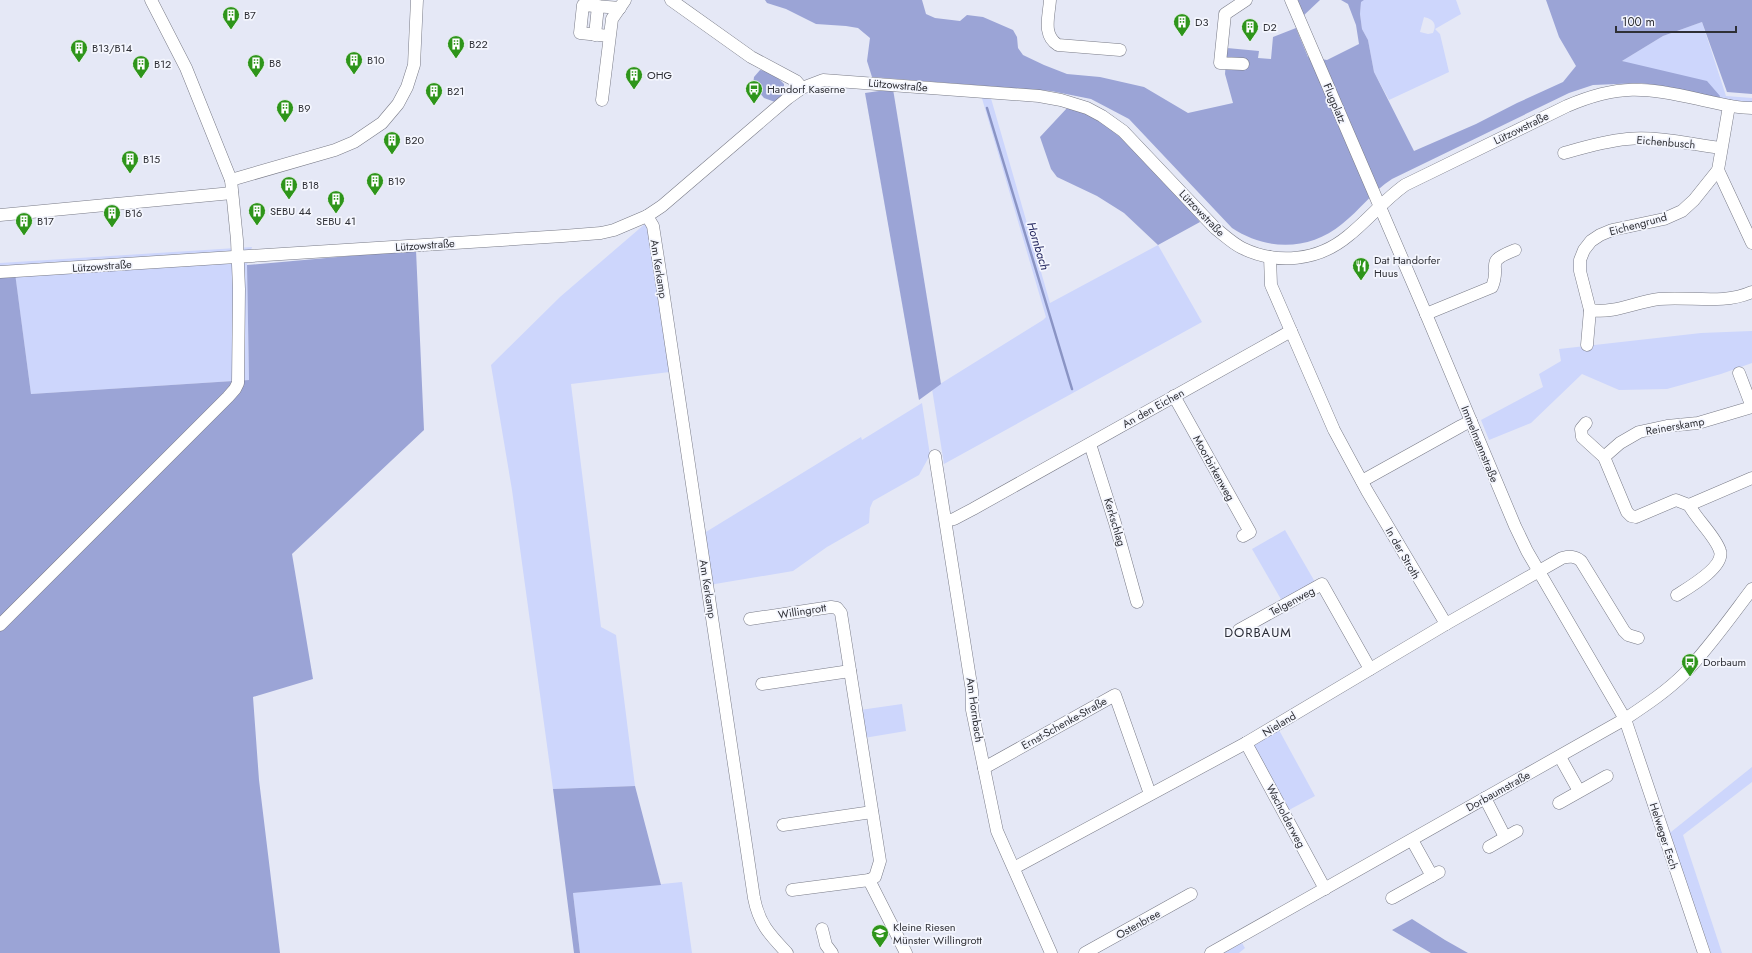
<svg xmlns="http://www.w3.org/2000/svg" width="1752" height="953" viewBox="0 0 1752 953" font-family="Jost,sans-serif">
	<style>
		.green { fill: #cdd6fc; fill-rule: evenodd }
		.forest { fill: #9ba4d6 }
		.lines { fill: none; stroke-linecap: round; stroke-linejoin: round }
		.stream { stroke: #8a94c4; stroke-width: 2.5 }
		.minor-casing { stroke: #797b87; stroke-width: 13 }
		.minor { stroke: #fff; stroke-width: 12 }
		.labels { text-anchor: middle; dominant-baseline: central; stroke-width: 3.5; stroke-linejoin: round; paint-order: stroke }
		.poi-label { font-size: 11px; fill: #2f3036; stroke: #f4f6fe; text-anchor: start }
		.street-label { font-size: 11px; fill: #2f3036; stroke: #f4f6fe }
		.water-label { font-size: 12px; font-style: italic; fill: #1e215b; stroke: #f4f6fe }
		.quarter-label { font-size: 13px; letter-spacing: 1px; fill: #2a2c36; stroke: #f4f6fe }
	</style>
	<rect width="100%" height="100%" fill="#e5e8f6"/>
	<!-- green -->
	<g class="green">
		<path d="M1364,0H1456L1461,14L1435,29L1440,34L1449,72L1389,100L1374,72L1368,40L1362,29L1360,14L1361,1ZM1424,17C1432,19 1438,23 1433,33L1428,34L1420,32Z"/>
		<path d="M1702,22L1726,96L1752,98V103L1730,102L1622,61L1663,36Z"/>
		<path d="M981,95H990L1050,303L1158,245L1202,322L944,464L932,389L1043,320L1046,317Z"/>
		<path d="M646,223L652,233L678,371L571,384L601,627L616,635L635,786L553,789L512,490L491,365L560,297Z"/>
		<path d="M252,247L247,265L249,380L31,394L15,274H0V263Z"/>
		<path d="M1752,331V363L1721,374L1667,389L1619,390L1582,374L1531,423L1489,440L1481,420L1543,387L1539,374L1561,361L1559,349L1701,333Z"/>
		<path d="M922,403L930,455L919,475L873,501L870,508L869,523L827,547L793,571L709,585L701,535L861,437L862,440Z"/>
		<path d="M1285,530L1315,582L1282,601L1252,549Z"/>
		<path d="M902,704L906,731L864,738L860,710Z"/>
		<path d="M1279,730L1315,796L1289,810L1253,745Z"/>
		<path d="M1752,767V782L1683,835L1722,953H1711L1665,824L1671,832Z"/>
		<path d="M682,882L692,953H580L573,893Z"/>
		<path d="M1242,943L1245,948L1239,953H1224Z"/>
	</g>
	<!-- forest -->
	<g class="forest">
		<path d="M765,0H922L926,14L935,18L960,21L967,15L983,17L1013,30L1017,37L1018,48L1023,55L1044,65L1067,74L1100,77L1144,87L1188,113L1233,103L1225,74L1227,48L1259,51L1258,58L1271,59L1273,37L1296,28L1308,57L1327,60L1359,44L1356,25L1348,4L1341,0H1364L1361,2L1360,14L1362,29L1368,40L1374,72L1414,151L1476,124L1517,103L1563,82L1576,66L1559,37L1546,0H1752V94L1727,92L1702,22L1663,36L1622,61L1707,81L1720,96L1719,99L1669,87L1641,83L1593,85L1569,93L1392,179C1372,192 1360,210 1342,224C1309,251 1267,251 1232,228L1129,119L1091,99L1051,91L872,77L867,61L870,38L858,28L846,26L816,24L786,9L767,3Z"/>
		<path d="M1295,0H1320L1302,17Z"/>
		<path d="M760,70C767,70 779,78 784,84V96L775,102L764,98L753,85L754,77Z"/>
		<path d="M893,89L941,384L919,400L865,93Z"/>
		<path d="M1068,107C1106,116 1132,149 1157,175C1172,190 1187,206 1200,222L1158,245L1124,213L1097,196L1057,177L1051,169L1040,137Z"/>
		<path d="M416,250L424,430L292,554L313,679L253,697L259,780L280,953H0V274L15,273L31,394L249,380L247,265Z"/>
		<path d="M635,786L661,885L573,893L580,953H574L553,789Z"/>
		<path d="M1412,919L1445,940L1468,953H1431L1392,930Z"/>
	</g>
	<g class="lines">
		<!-- stream -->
		<path class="stream" d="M987,108L1072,389"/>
		<!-- minor casing -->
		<g class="minor-casing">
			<g id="minor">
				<path d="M671,0L751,57L796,81L802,88"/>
				<path d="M1050,0C1049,16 1042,35 1058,45L1120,50"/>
				<path d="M1291,0L1426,314L1515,526L1527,551L1625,719L1704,953"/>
				<path d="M595,35L598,6"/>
				<path d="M609,36L580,33L583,5L620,8"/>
				<path d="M1243,64L1220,63L1225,14L1246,0"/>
				<path d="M602,100L612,19L625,0"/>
				<path d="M1564,153C1585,147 1605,141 1627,139C1658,136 1690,144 1721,148"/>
				<path d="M1718,170L1752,243"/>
				<path d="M231,180L335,150L354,142L382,123L398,104L407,87L414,65L417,0"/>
				<path d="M0,215L232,193"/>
				<path d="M647,216L653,226L662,284L754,898C759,924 770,935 787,953"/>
				<path d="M0,272L563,236L601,233L614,230L647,216L662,206L788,98L802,88L823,80L1039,96L1061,100L1087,108L1102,116L1123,131L1215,228C1224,235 1232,243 1242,248C1277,265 1318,261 1348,236C1368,220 1384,200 1405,185L1567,106C1618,84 1646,87 1698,99C1716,103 1733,108 1752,108"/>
				<path d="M1590,310C1614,314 1635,302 1659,299C1690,296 1723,305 1752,292"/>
				<path d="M1426,314L1492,287C1502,263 1482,263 1515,250"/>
				<path d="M1291,331L1334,430L1367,491L1446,624"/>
				<path d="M1587,345L1590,310L1580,271V260L1584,250L1591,241L1600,235L1612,230L1664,219L1682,211L1694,200L1718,170L1729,106"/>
				<path d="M1174,396L1250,532L1243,536"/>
				<path d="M1586,423L1581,429L1582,437L1604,457L1620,443L1639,432L1667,426L1698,423L1752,407L1739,373"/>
				<path d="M1090,444L1115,523L1137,602"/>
				<path d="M935,456L972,691V710L997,831L1051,953"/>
				<path d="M1604,457L1627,512L1631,516L1636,517L1676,500L1689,505L1752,478"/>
				<path d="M1362,481L1461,426L1471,421"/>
				<path d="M946,521L954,519L973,509L1291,331L1271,285L1270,257"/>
				<path d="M1677,595C1688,588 1725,567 1720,551C1716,537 1697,520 1689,505"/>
				<path d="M750,619L831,607L837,608L841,613L880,861L875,877L869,880L906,953"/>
				<path d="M0,625L228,397L235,389L238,383L239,289L237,240L231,180L186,68L151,0"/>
				<path d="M1239,630L1322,584L1370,669"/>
				<path d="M762,684L850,671"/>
				<path d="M1246,743L1325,889"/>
				<path d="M1560,757L1579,791"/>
				<path d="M984,768L1115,695L1150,794"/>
				<path d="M1485,798L1505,837"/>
				<path d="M1559,803L1607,776"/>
				<path d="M783,825L872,812"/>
				<path d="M1412,840L1432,876"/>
				<path d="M1489,847L1517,831"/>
				<path d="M1014,868L1246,743L1446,624L1562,558C1570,556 1575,556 1581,561L1624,631L1628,635L1638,638"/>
				<path d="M792,890L869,880"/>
				<path d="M1392,898L1439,872"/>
				<path d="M822,929L826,945L832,953"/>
				<path d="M1085,953L1191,894"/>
				<path d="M1211,953L1625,719C1646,705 1667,691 1684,674C1709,648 1730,618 1752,589"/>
			</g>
		</g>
		<!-- minor -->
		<use href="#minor" class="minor"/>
	</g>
	<!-- icons -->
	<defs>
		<g id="building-pin" transform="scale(0.9)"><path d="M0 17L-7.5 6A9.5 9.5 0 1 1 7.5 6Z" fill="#2e951a" stroke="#f4f6fe"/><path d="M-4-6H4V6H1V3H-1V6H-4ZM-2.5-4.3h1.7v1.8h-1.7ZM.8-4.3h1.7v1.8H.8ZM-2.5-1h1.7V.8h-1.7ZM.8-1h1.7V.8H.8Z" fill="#fff"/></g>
		<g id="bus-pin" transform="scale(0.9)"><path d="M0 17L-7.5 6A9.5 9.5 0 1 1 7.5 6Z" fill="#2e951a" stroke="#f4f6fe"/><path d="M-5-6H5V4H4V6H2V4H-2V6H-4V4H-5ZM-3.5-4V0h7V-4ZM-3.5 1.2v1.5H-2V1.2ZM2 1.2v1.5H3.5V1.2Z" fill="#fff"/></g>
		<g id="restaurant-pin" transform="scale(0.9)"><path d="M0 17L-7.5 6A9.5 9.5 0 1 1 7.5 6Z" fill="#2e951a" stroke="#f4f6fe"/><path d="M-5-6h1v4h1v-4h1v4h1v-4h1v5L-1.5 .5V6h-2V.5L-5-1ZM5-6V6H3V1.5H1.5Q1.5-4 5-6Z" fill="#fff"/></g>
		<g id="school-pin" transform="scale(0.9)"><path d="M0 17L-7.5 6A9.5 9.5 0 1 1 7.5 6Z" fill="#2e951a" stroke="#f4f6fe"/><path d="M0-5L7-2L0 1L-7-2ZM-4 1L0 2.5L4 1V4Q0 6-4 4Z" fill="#fff"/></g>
	</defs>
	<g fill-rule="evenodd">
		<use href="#building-pin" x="231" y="15"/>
		<use href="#building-pin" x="1182" y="22"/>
		<use href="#building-pin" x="1250" y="27"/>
		<use href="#building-pin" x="456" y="44"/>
		<use href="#building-pin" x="79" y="48"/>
		<use href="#building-pin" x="354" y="60"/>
		<use href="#building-pin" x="256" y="63"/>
		<use href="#building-pin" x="141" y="64"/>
		<use href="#building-pin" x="634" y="75"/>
		<use href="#bus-pin" x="754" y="89"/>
		<use href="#building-pin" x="434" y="91"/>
		<use href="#building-pin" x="285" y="108"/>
		<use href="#building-pin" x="392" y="140"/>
		<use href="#building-pin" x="130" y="159"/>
		<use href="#building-pin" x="375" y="181"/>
		<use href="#building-pin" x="289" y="185"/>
		<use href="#building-pin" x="336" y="199"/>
		<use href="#building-pin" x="257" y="211"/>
		<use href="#building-pin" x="112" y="213"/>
		<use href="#building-pin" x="24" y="221"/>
		<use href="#restaurant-pin" x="1361" y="266"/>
		<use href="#bus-pin" x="1690" y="662"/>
		<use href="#school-pin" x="880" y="933"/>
	</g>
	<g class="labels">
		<!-- poi labels -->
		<g class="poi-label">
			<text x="244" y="15">B7</text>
			<text x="1195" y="22">D3</text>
			<text x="1263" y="27">D2</text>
			<text x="469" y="44">B22</text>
			<text x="92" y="48">B13/B14</text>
			<text x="367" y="60">B10</text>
			<text x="269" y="63">B8</text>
			<text x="154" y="64">B12</text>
			<text x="647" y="75">OHG</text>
			<text x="767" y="89">Handorf Kaserne</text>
			<text x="447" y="91">B21</text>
			<text x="298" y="108">B9</text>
			<text x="405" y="140">B20</text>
			<text x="143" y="159">B15</text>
			<text x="388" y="181">B19</text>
			<text x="302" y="185">B18</text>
			<text x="270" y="211">SEBU 44</text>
			<text x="125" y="213">B16</text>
			<text x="37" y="221">B17</text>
			<text x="336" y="221" text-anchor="middle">SEBU 41</text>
			<text x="1374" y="260">Dat Handorfer<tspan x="1374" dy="13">Huus</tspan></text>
			<text x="1703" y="662">Dorbaum</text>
			<text x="893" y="927">Kleine Riesen<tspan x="893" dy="13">Münster Willingrott</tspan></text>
		</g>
		<!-- street labels -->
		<g class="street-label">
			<text transform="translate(898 85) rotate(5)">Lützowstraße</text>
			<text transform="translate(1335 103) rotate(67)">Flugplatz</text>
			<text transform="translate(1521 128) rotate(-26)">Lützowstraße</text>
			<text transform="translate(1666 142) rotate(5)">Eichenbusch</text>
			<text transform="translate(1202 213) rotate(46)">Lützowstraße</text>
			<text transform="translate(1638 224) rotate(-15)">Eichengrund</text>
			<text transform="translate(425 245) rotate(-4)">Lützowstraße</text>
			<text transform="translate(102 266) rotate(-4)">Lützowstraße</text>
			<text transform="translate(659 269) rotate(81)">Am Kerkamp</text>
			<text transform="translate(1153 408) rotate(-29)">An den Eichen</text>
			<text transform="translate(1675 426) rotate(-10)">Reinerskamp</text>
			<text transform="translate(1480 444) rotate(68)">Immelmannstraße</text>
			<text transform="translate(1214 468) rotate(61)">Moorbirkenweg</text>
			<text transform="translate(1115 522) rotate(73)">Kerkschlag</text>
			<text transform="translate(1403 553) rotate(60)">In der Stroth</text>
			<text transform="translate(708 589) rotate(81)">Am Kerkamp</text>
			<text transform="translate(1292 601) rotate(-28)">Telgenweg</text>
			<text transform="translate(802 611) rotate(-9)">Willingrott</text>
			<text transform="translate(975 710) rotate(82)">Am Hornbach</text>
			<text transform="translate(1064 723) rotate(-29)">Ernst-Schenke-Straße</text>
			<text transform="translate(1279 724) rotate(-31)">Nieland</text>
			<text transform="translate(1498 791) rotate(-29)">Dorbaumstraße</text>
			<text transform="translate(1286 816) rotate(62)">Wacholderweg</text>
			<text transform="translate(1664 836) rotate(72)">Helweger Esch</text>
			<text transform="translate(1138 924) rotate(-29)">Ostenbree</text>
		</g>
		<!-- water labels -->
		<g class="water-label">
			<text transform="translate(1038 246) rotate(73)">Hornbach</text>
		</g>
		<!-- quarter labels -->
		<g class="quarter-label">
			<text x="1258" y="632">DORBAUM</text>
		</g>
	</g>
	<!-- scale -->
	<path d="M1616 26v6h120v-6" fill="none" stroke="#2f3036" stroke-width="2"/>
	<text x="1622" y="26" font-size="12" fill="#2f3036" stroke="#f4f6fe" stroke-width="3" paint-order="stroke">100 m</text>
</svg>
